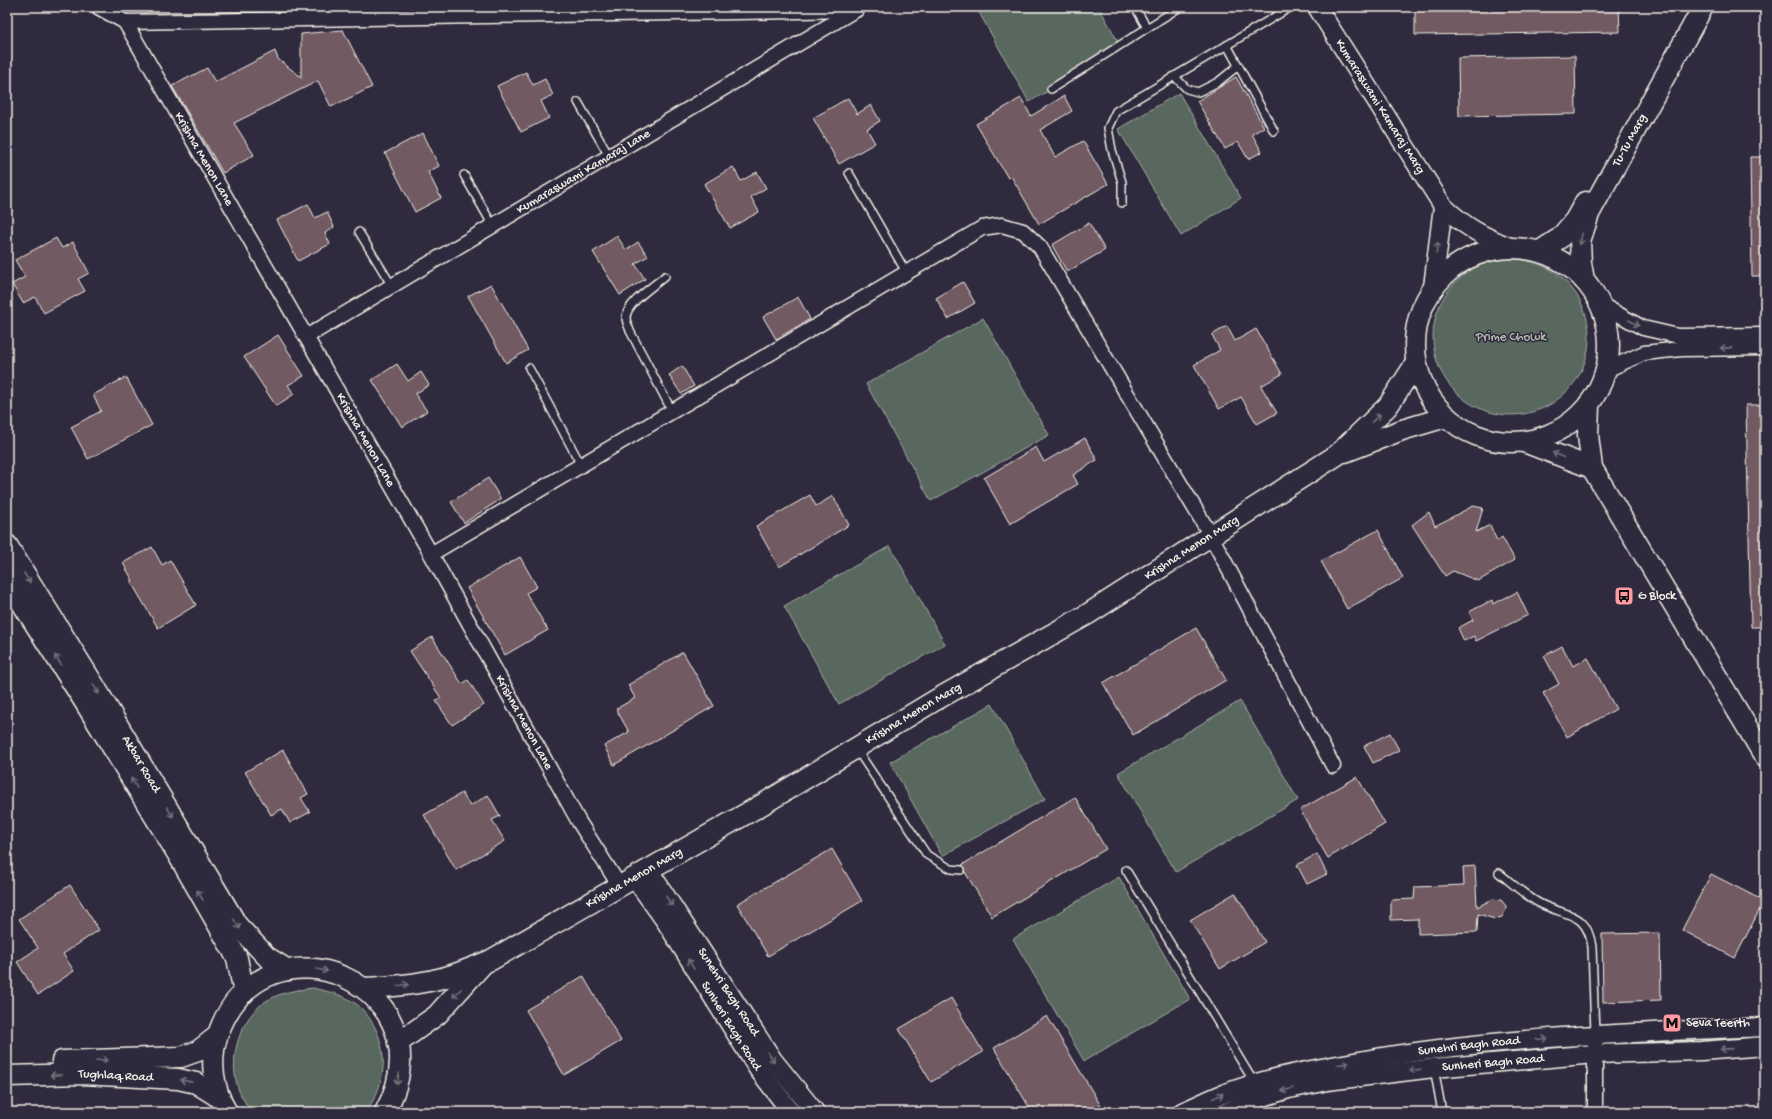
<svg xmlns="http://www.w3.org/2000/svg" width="1772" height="1119" viewBox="0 0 1772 1119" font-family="'Gochi Hand',sans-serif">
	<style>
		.green { fill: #58685f; stroke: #a6aca4 }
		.building { fill: #725a63; stroke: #f4f1e8 }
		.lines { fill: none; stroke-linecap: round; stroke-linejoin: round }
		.service-casing { stroke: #f4f1e8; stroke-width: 10 }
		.minor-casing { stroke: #f4f1e8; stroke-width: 17 }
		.tertiary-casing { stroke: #f4f1e8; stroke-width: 21 }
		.secondary-casing { stroke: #f4f1e8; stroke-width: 23 }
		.service { stroke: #2f2a3d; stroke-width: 7 }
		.minor { stroke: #2f2a3d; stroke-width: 14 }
		.tertiary { stroke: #2f2a3d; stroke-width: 18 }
		.secondary { stroke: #2f2a3d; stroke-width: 20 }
		.oneway { stroke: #747079 }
		.labels { text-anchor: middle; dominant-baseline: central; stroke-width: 3; stroke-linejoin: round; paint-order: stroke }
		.street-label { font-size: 13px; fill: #f4f1e8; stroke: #2f2a3d }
		.park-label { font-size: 13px; fill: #b6bab1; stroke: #2f2a3d }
		.poi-label { font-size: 13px; fill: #f4f1e8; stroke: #2f2a3d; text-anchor: start }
	</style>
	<rect width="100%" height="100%" fill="#2f2a3d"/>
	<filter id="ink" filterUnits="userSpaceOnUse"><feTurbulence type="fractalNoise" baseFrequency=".025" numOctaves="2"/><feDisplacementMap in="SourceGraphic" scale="8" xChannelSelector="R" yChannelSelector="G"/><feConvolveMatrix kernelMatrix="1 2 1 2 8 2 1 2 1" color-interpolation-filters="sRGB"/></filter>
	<g filter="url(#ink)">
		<!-- green -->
		<g class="green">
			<path d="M976,7H1099L1122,49L1029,102Z"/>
			<path d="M1179,93L1241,198L1181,236L1118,129Z"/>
			<circle cx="1511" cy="337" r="78"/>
			<path d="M983,318L1049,435L931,501L866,384Z"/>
			<path d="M890,546L945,644L839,704L784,606Z"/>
			<path d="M1240,701L1298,800L1176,872L1118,773Z"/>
			<path d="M992,704L1045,799L942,856L890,762Z"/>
			<path d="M1119,877L1190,999L1084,1061L1013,939Z"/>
			<path d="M313,988C329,992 347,995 360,1007C389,1035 391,1082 365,1112H253C222,1082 232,1024 266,1001C281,992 296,990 313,988Z"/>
		</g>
		<!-- building -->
		<g class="building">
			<path d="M1415,7H1619L1620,32L1415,35Z"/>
			<path d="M343,30L372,87L331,107L318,81L234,123L254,155L223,173L172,86L207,68L215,82L275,51L278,59L301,77V34Z"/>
			<path d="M1575,56L1576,114L1459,116L1458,58Z"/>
			<path d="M526,72L533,85L545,79L553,95L541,101L549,118L521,132L497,86Z"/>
			<path d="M1236,77L1264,127L1252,134L1262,152L1248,159L1238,142L1225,149L1197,101Z"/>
			<path d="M1064,96L1072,111L1040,130L1055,157L1083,141L1108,184L1039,224L1011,176L1008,178L976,124L1021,98L1031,116Z"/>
			<path d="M848,98L857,114L871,105L880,121L867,129L875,143L839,164L813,118Z"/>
			<path d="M423,133L439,166L428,172L441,198L415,212L385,153Z"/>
			<path d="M1750,157H1765V276H1752Z"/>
			<path d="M733,167L741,181L757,172L766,188L751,197L759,212L730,228L704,184Z"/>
			<path d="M308,204L315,218L327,212L334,227L325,233L330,244L298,261L277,220Z"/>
			<path d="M1089,223L1105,250L1067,272L1052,245Z"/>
			<path d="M617,236L626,250L638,242L648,256L635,264L645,279L620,295L593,252Z"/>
			<path d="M56,238L62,248L73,242L89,273L78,279L85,291L44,313L35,297L23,303L12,284L25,277L15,260Z"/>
			<path d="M963,282L975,303L948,319L936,298Z"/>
			<path d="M491,284L528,350L506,363L468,296Z"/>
			<path d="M798,297L810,319L776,339L763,317Z"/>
			<path d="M1227,326L1235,341L1256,329L1282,374L1261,386L1277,413L1257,424L1241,397L1219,409L1194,365L1220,350L1212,335Z"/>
			<path d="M278,335L304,376L288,385L294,394L276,406L244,357Z"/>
			<path d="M397,364L408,381L421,372L429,385L415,394L427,411L402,427L372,380Z"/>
			<path d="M682,366L694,386L681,394L669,375Z"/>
			<path d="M126,377L152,425L88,459L71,427L101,411L93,395Z"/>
			<path d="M1746,405H1765V627H1751Z"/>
			<path d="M1085,438L1097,460L1073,475L1078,484L1010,524L984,478L1036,447L1044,462Z"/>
			<path d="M488,478L501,499L464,523L451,502Z"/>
			<path d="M810,495L816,506L833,496L849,525L779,567L756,526Z"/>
			<path d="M1473,506L1483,508L1476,532L1490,525L1497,541L1502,537L1515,560L1478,581L1453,571L1445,576L1412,525L1429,512L1435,526Z"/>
			<path d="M1378,530L1403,578L1347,609L1321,561Z"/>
			<path d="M152,547L162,565L170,560L196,605L158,628L131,582L133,581L123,563Z"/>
			<path d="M520,557L537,587L526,593L548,630L505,655L467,588Z"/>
			<path d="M1517,592L1528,615L1476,641L1474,636L1464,641L1458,628L1473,620L1469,612L1492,600L1493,604Z"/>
			<path d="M1196,628L1226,680L1133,735L1103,683Z"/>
			<path d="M432,637L462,684L468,680L484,705L452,725L436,701L441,698L410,651Z"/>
			<path d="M1562,646L1573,666L1588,658L1616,709L1567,737L1543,693L1559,684L1544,656Z"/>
			<path d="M683,652L714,706L614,765L604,746L629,732L616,709L635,698L628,685Z"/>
			<path d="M1390,733L1399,750L1373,763L1364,746Z"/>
			<path d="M283,750L308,794L301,798L310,812L290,823L282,809L271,815L245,772Z"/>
			<path d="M1357,777L1385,824L1328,858L1300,810Z"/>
			<path d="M462,793L470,806L488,795L500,816L492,820L505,841L456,870L424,815Z"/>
			<path d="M1075,797L1106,849L992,917L965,872V868L962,865Z"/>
			<path d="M832,849L862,901L768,956L737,904Z"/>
			<path d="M1317,854L1327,874L1307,884L1297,865Z"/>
			<path d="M1475,866L1477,907L1493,899L1501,900L1506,906V910L1502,917L1495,919L1478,914L1477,932L1418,934V919L1391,920V900L1414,899L1415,887L1464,885L1463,867Z"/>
			<path d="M1711,874L1764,901L1735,958L1682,930Z"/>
			<path d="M70,885L99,930L63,954L74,971L38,995L17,962L38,948L19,919Z"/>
			<path d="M1235,893L1265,942L1220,969L1190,920Z"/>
			<path d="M1660,933L1661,1000L1603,1002L1602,934Z"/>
			<path d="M583,976L621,1041L564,1075L526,1010Z"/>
			<path d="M951,998L983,1052L931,1082L899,1029Z"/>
			<path d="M1047,1016L1101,1106L1091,1112H1032L994,1048Z"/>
		</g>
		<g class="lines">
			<!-- service casing -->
			<g class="service-casing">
				<g id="service">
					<path d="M1135,7L1147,28"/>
					<path d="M1227,45L1274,131"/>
					<path d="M1174,76L1187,89L1198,92L1218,82L1238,66"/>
					<path d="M1051,89L1180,7"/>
					<path d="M578,102L609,156"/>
					<path d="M849,173L906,272"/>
					<path d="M464,175L493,226"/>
					<path d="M1122,203V182L1112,150L1108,128L1116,111L1291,7"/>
					<path d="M359,232L392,286"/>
					<path d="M665,276C654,286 626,303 626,318C626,322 629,327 630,331L672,411"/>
					<path d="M529,368L581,465"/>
					<path d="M857,750L927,855L951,869L961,870"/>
					<path d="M1126,870L1255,1084"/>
					<path d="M1499,873C1512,883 1524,895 1539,903C1565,917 1587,910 1592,947L1595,1034"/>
					<path d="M1434,1068L1442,1112"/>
				</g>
			</g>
			<!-- minor casing -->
			<g class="minor-casing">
				<g id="minor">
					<path id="s1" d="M98,7L125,22L431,554L579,822L619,885"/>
					<path d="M125,22L856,10"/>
					<path d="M1600,304L1643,328L1678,336L1765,335"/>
					<path id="s2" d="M306,337L855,10"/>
					<path d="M1606,370L1644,353L1681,349L1765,348"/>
					<path d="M431,554L982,228L1002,225L1023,231L1040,247L1210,534L1333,766"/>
					<path d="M1595,1044V1112"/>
				</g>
			</g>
			<!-- tertiary casing -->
			<g class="tertiary-casing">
				<g id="tertiary">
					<path id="s3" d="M1317,7L1443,206C1464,226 1483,237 1510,247"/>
					<path d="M1433,287L1443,206"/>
					<path id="s4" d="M648,869L773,1060L815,1112"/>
					<path id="s5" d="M634,877L666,922L758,1069L791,1112"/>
					<path id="s6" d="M1182,1112C1197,1106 1211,1098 1226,1093C1270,1077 1314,1069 1359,1061C1493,1037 1629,1033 1765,1027"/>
					<path id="s7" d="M1227,1112L1263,1097L1289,1089L1327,1081L1434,1068L1595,1054L1701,1051L1765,1046"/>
				</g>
			</g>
			<!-- secondary casing -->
			<g class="secondary-casing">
				<g id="secondary">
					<circle cx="1512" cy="345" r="97"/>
					<path d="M1540,251L1560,238L1575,220L1585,202"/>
					<path id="s8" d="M1584,280L1581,263L1580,241L1589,214L1703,7"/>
					<path d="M1589,404L1588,435L1592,468L1765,757"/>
					<path d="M1524,442L1592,468"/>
					<path d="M1345,452L1402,430L1446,417"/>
					<path id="s9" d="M7,545L94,685L237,925L267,957L288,970"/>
					<path d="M7,580L84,701L177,853L237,958L244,993"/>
					<path id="s10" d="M364,988C388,987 414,985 438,979C456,975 474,967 491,960L763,804L934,701L1088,614L1337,455L1388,406L1416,363"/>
					<path d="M398,1043L437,1015L482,965"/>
					<path d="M62,1061L181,1057L198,1051L216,1037"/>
					<path id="s11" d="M7,1076L82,1074L178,1079L196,1083L220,1098"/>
					<path d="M227,1112C213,1090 209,1059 218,1034C264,904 454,987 385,1112"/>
				</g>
			</g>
			<!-- service -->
			<use href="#service" class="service"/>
			<!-- minor -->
			<use href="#minor" class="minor"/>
			<!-- tertiary -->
			<use href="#tertiary" class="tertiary"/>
			<!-- secondary -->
			<use href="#secondary" class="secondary"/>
		</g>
		<!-- one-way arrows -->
		<defs><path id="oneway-shaft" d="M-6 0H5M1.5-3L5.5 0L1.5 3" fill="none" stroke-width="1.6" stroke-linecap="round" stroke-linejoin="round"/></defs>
		<g class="oneway">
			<use href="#oneway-shaft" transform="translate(1581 239) rotate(100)"/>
			<use href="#oneway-shaft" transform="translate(1437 248) rotate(-83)"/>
			<use href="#oneway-shaft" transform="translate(1634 323) rotate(30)"/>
			<use href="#oneway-shaft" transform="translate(1726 348) rotate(179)"/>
			<use href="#oneway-shaft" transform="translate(1376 418) rotate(-43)"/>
			<use href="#oneway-shaft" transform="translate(1558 455) rotate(-156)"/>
			<use href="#oneway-shaft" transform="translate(27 578) rotate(59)"/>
			<use href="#oneway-shaft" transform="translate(58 660) rotate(-123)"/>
			<use href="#oneway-shaft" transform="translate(96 689) rotate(59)"/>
			<use href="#oneway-shaft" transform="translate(134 783) rotate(-121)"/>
			<use href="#oneway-shaft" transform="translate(170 812) rotate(59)"/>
			<use href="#oneway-shaft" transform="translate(200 895) rotate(-119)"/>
			<use href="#oneway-shaft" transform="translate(669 901) rotate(57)"/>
			<use href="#oneway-shaft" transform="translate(237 924) rotate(55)"/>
			<use href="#oneway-shaft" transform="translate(691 964) rotate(-121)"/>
			<use href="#oneway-shaft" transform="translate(322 970) rotate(10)"/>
			<use href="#oneway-shaft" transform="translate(403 985) rotate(-9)"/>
			<use href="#oneway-shaft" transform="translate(457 993) rotate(135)"/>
			<use href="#oneway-shaft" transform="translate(1542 1039) rotate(-5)"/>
			<use href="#oneway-shaft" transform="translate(1726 1049) rotate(176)"/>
			<use href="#oneway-shaft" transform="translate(771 1057) rotate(56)"/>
			<use href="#oneway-shaft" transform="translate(102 1060) rotate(-2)"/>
			<use href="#oneway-shaft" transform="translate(1343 1064) rotate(-10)"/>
			<use href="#oneway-shaft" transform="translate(1415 1070) rotate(173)"/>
			<use href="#oneway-shaft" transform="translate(56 1075) rotate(178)"/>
			<use href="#oneway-shaft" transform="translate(398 1079) rotate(100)"/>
			<use href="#oneway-shaft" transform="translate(186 1081) rotate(-169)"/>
			<use href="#oneway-shaft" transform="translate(1287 1090) rotate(164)"/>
			<use href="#oneway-shaft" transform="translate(1218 1096) rotate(-24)"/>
		</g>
	</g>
	<!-- icons -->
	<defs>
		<g id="bus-square" transform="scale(1)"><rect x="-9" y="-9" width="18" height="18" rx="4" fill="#ff9aa2" stroke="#2f2a3d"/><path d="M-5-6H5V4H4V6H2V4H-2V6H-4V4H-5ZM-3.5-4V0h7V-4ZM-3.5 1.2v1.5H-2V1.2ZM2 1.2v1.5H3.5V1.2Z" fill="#111"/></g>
		<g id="metro-square" transform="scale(1)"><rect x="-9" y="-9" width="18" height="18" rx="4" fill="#ff9aa2" stroke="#2f2a3d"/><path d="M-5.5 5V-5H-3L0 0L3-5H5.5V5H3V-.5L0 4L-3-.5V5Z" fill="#111"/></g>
	</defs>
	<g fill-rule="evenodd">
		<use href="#bus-square" x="1624" y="596"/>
		<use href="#metro-square" x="1672" y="1023"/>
	</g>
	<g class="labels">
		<!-- street labels -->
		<g class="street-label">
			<text stroke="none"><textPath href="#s3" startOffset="118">Kumaraswami Kamaraj Marg</textPath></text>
			<text stroke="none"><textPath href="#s8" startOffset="152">Tu-Tu Marg</textPath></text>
			<text stroke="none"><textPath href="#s1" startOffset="189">Krishna Menon Lane</textPath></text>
			<text stroke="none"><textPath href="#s2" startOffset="323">Kumaraswami Kamaraj Lane</textPath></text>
			<text stroke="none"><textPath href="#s1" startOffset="513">Krishna Menon Lane</textPath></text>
			<text stroke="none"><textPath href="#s10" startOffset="944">Krishna Menon Marg</textPath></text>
			<text stroke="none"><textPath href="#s10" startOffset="620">Krishna Menon Marg</textPath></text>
			<text stroke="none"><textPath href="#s1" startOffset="837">Krishna Menon Lane</textPath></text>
			<text stroke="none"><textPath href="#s9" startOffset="257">Akbar Road</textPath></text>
			<text stroke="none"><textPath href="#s10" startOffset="296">Krishna Menon Marg</textPath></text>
			<text stroke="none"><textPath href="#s4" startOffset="147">Sunehri Bagh Road</textPath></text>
			<text stroke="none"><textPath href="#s5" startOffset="178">Sunheri Bagh Road</textPath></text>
			<text stroke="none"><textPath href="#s6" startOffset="296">Sunehri Bagh Road</textPath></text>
			<text stroke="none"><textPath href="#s7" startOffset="272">Sunheri Bagh Road</textPath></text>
			<text stroke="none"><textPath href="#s11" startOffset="109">Tughlaq Road</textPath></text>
		</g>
		<!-- park labels -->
		<g class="park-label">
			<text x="1511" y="337">Prime Chowk</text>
		</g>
		<!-- poi labels -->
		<g class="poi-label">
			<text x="1638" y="596">G Block</text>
			<text x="1686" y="1023">Seva Teerth</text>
		</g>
	</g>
	<!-- margin -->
	<rect width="1772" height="1119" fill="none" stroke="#2f2a3d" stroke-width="24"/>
	<rect x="12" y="12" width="1748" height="1095" fill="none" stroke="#f4f1e8" stroke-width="1.5" filter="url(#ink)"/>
</svg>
